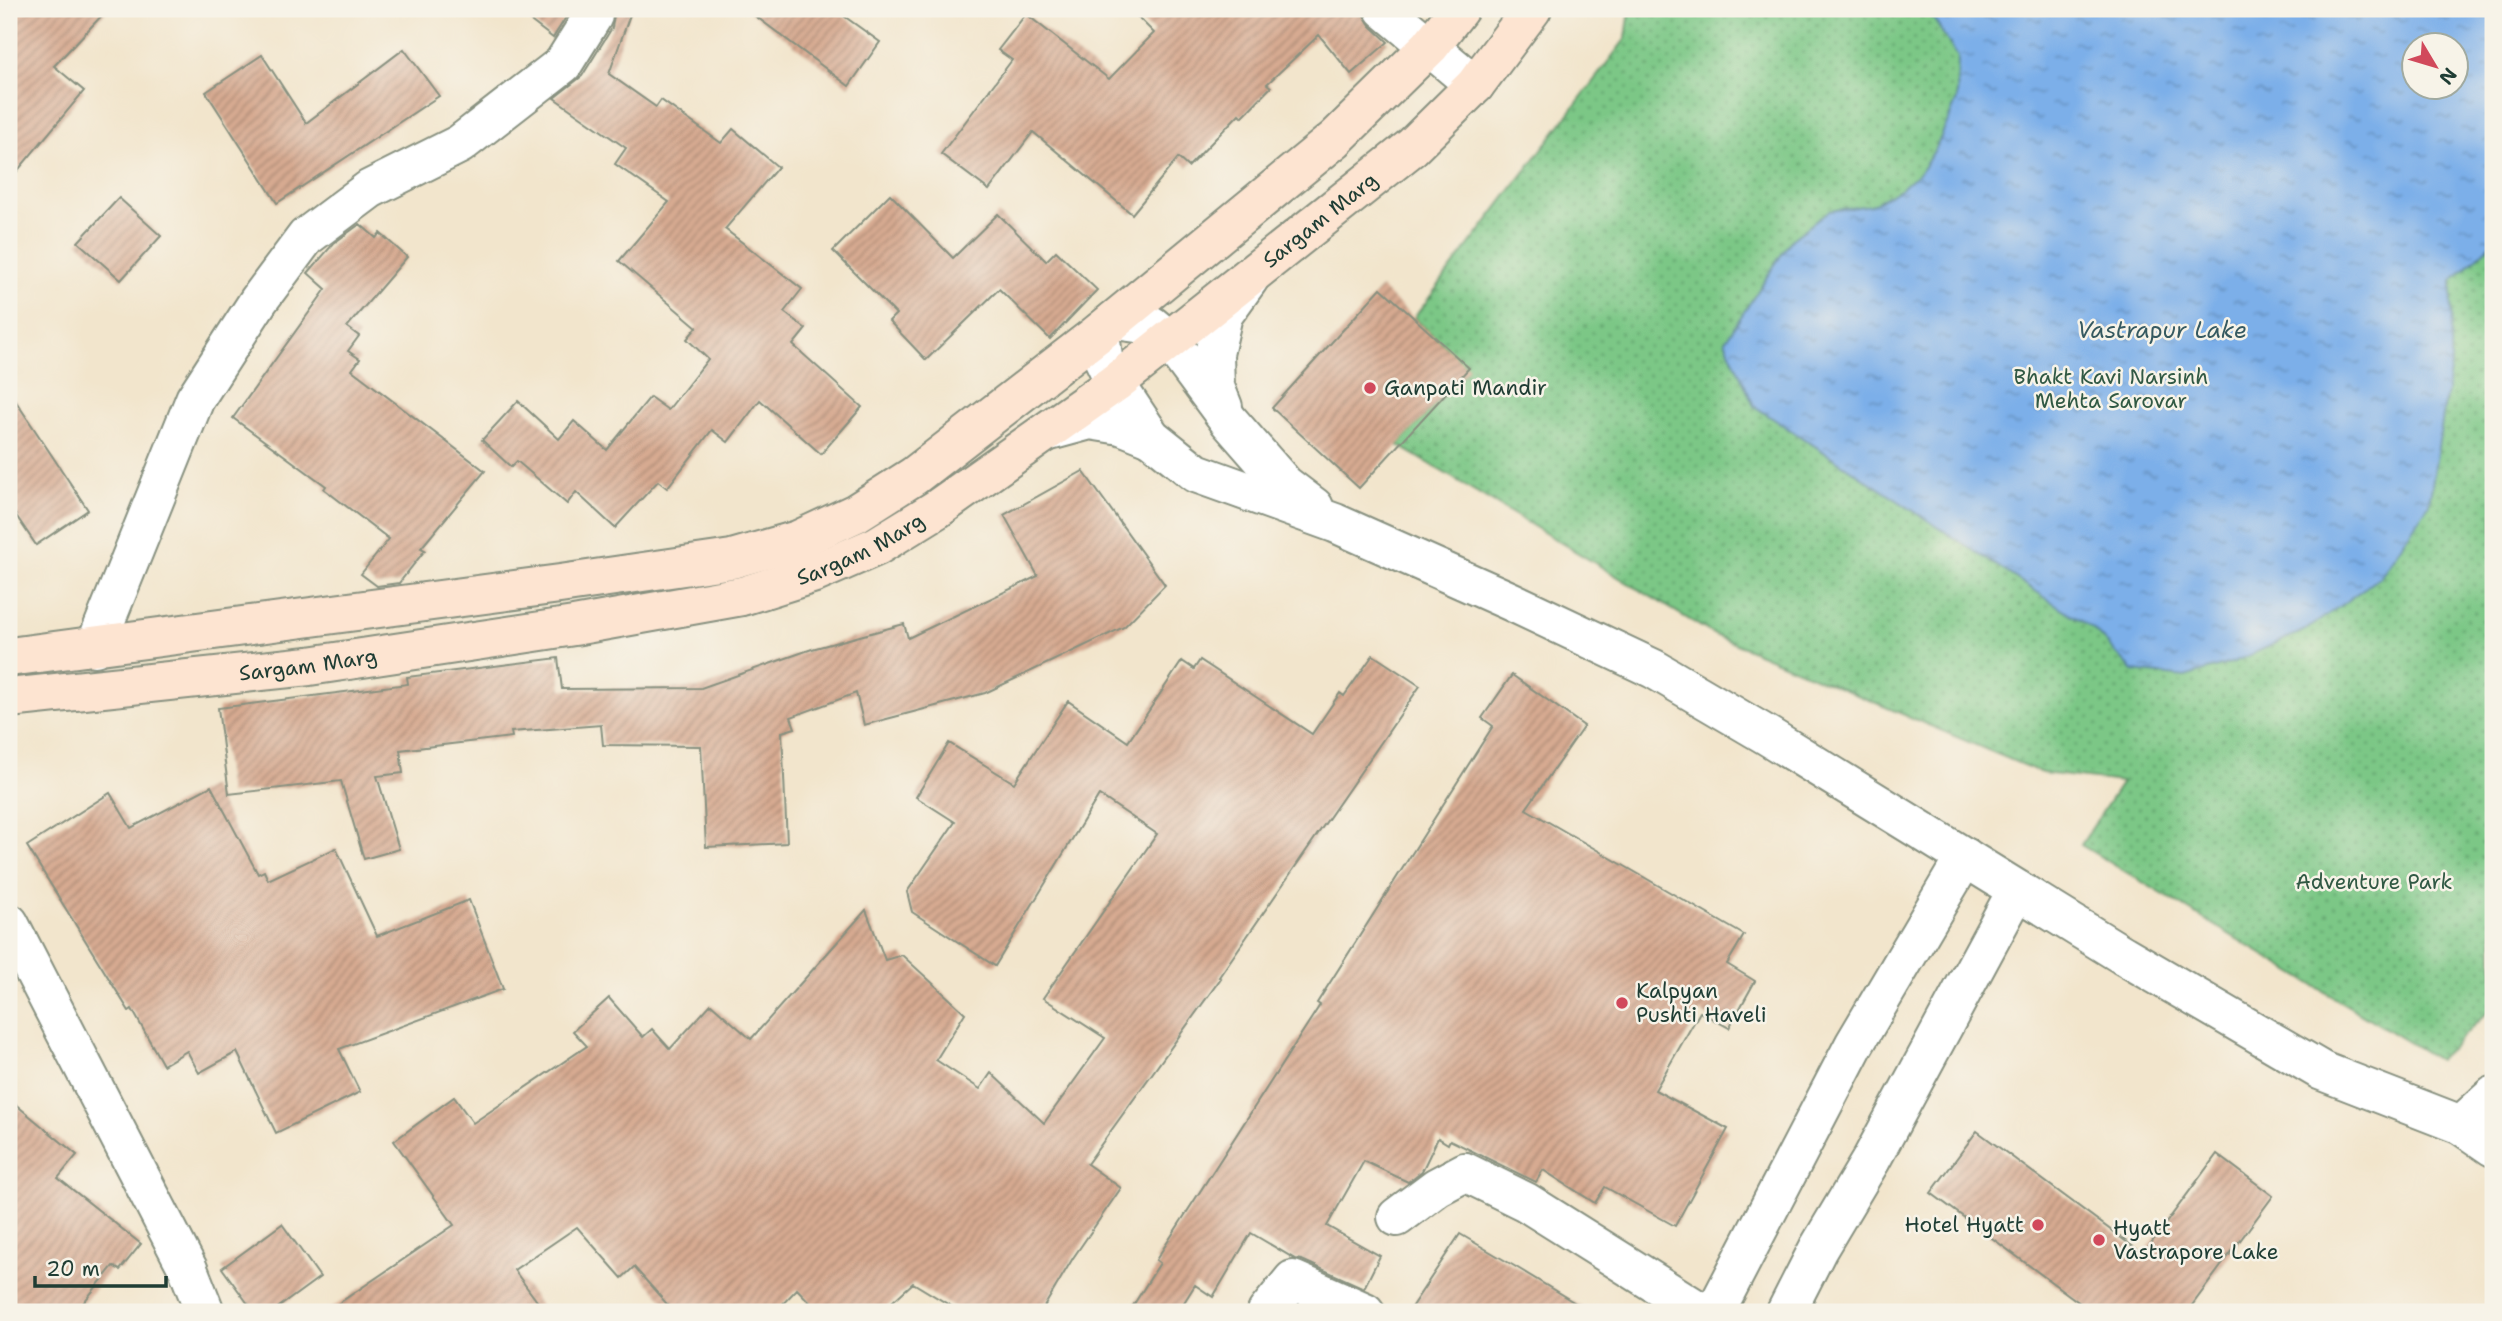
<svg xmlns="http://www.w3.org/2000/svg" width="2502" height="1321" viewBox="0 0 2502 1321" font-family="'Shantell Sans',sans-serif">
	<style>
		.park { fill: url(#park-dots); stroke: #4d825d; stroke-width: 2; fill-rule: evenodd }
		.water { fill: url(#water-ripples); stroke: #4e768e; stroke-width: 2; fill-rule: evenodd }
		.building { fill: url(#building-hatch) }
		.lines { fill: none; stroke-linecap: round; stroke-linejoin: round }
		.minor-casing { stroke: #889180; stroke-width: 42 }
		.tertiary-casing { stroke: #889180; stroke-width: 42 }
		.secondary-casing { stroke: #889180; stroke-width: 42 }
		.minor { stroke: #fff; stroke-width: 38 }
		.tertiary { stroke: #fff; stroke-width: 38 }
		.secondary { stroke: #fde4d1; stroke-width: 38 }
		.poi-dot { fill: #d1495b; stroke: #f7f3e8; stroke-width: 2.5 }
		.labels { text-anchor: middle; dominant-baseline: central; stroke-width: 5; stroke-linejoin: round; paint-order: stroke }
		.street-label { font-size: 21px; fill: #1f3d34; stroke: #f7f3e8 }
		.park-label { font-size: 21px; fill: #315944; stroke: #f7f3e8 }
		.poi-label { font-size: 21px; fill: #1f3d34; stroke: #f7f3e8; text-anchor: start }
		.water-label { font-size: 23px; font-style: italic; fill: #365a61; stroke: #f7f3e8 }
	</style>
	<defs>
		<pattern id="park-dots" width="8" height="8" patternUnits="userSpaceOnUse" patternTransform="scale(1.75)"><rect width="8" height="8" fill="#7bc786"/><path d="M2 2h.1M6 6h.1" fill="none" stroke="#64a36e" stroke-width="1.8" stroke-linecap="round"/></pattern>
		<pattern id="water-ripples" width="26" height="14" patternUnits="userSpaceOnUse" patternTransform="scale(1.75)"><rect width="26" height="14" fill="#7cafe9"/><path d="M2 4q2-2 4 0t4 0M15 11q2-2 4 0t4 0" fill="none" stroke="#6590be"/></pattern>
		<pattern id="building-hatch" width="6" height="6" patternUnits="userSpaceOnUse" patternTransform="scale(1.75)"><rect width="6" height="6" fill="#d7aa91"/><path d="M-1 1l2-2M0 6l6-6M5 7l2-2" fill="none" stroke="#ae8c77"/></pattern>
	</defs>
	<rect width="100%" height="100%" fill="#f7f3e8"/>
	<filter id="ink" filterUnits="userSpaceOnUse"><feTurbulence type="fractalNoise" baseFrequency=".0143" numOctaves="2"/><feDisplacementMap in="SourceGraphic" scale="14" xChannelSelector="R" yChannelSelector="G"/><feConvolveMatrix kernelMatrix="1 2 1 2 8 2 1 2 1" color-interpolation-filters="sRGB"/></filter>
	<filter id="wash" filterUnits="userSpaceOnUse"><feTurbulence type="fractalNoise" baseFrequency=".00686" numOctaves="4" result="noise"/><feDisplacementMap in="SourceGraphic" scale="28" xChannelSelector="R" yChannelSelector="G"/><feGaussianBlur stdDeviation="1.57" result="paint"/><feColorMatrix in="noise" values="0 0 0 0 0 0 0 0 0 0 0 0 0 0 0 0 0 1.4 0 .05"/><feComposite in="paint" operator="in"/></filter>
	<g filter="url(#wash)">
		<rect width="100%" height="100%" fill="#f2e5cc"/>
		<!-- park -->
		<path class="park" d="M1630,9H2493V1007L2438,1060L2081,845L2122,782L2042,773L1715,635L1398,445L1468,368L1414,318L1626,38ZM2414,46H2456V88H2414Z"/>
		<!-- water -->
		<path class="water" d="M1932,9H2493V242L2452,281L2451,365L2429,504L2381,576L2308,629L2234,662L2185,677L2133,671L2093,629L1754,406L1725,341L1791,240L1829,211L1871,205L1903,187L1921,171L1936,148L1957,100L1958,57L1929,12ZM2414,46H2456V88H2414Z"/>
		<g id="blocks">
			<!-- building -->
			<g class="building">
				<path d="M9,9H108L54,66L84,91L9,181Z"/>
				<path d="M515,9H571L553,38Z"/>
				<path d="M615,9H632L609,74L656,107L661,100L721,143L733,129L778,167L725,229L802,289L784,312L806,329L793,345L862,407L821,454L760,400L728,442L712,430L667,488L658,481L615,528L576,492L567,504L517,461L511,467L482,440L518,401L559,439L574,421L607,450L650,397L668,410L708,359L687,339L697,327L619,261L669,202L615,164L626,148L554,98L582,76L612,28Z"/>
				<path d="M746,9H834L880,42L849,86Z"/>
				<path d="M1130,9H1360L1370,25L1388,42L1351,74L1319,35L1267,84L1271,87L1242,117L1239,114L1188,167L1178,158L1132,214L1033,132L989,190L941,154L1012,60L998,50L1026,14L1109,79L1154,33Z"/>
				<path d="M404,49L439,96L277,203L206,92L262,55L306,123Z"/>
				<path d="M890,194L953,258L998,214L1046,261L1056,251L1097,290L1050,339L999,289L926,360L889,321L896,314L833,251Z"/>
				<path d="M119,198L161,236L121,280L78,242Z"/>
				<path d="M360,224L376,238L380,233L407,257L347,327L359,336L348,351L360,359L352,370L485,471L421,548L425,550L399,583L377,586L361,574L389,539L324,489L326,486L233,418L326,289L308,273L334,243Z"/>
				<path d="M1381,288L1469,368L1359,488L1272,408Z"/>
				<path d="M9,391L88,510L36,545L9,505Z"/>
				<path d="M1083,471L1165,585L1124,627L985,693L864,725L856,693L791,717L795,728L782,732L787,843L706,847L701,746L603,745L601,725L511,732L512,737L400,750L403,773L377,776L399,849L364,859L341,781L229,794L218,708L408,684L407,677L558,658L562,689L701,688L812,649L904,624L908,638L1038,576L1004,515Z"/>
				<path d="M1373,655L1420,686L1219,977L1221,978L1087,1164L1121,1188L1073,1258L1041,1312H961L913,1283L881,1312H819L797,1289L775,1312H674L634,1267L622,1278L577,1227L514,1270L545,1312H326L454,1225L394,1141L454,1097L473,1123L587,1046L573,1031L609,998L643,1037L652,1029L670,1049L711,1004L751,1039L866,910L885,960L902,955L965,1013L936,1060L980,1089L991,1073L1044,1123L1105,1038L1043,998L1157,834L1099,795L995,966L912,912L907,892L955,822L916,797L949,743L1014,783L1068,701L1128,742L1182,661L1194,669L1200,660L1312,734L1340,693L1344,696Z"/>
				<path d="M1512,675L1584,726L1526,809L1744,935L1727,964L1755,981L1729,1028L1700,1012L1655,1090L1728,1129L1675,1226L1605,1187L1595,1203L1543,1170L1536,1182L1450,1140L1448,1144L1438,1138L1422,1171L1408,1182L1364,1161L1327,1226L1380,1256L1364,1288L1302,1260L1295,1259L1251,1233L1213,1297L1195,1285L1178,1312H1129L1160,1263L1156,1260L1320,1005L1317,1003L1493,726L1482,718Z"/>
				<path d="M211,786L258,874L264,871L268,880L336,848L377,936L469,900L503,989L339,1049L360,1092L276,1133L237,1052L199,1073L187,1051L163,1065L132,1009L129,1011L27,846L110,793L131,828Z"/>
				<path d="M9,1099L77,1155L58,1178L141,1244L120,1270L113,1266L76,1312H9Z"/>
				<path d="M1977,1131L2143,1254L2217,1154L2273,1196L2187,1312H2092L1931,1193Z"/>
				<path d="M282,1224L320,1277L272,1312H254L222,1268Z"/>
				<path d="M1460,1234L1516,1267L1590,1312H1408Z"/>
			</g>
		</g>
	</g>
	<g filter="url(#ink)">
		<use href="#blocks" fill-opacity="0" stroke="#889180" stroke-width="2"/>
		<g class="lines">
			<!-- minor casing -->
			<g class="minor-casing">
				<g id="minor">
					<path d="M1384,9L1475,85"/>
					<path d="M95,647L195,399L259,300L306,237L370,189L460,144L563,64L593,16V9"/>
					<path d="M9,923L188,1269L205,1312"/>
					<path d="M1397,1217L1437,1187L1465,1172L1526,1202L1701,1312"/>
					<path d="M1267,1312L1293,1280L1365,1312"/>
				</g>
			</g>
			<!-- tertiary casing -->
			<g class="tertiary-casing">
				<g id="tertiary">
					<path d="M1115,320L1151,325L1169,340L1229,421L1285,485L1314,507"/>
					<path d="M1100,332L1103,358L1115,383L1151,437L1196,473L1335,523L1510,601L1654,669L1768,736L2123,955L2322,1071L2461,1125L2493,1147"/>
					<path d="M1223,407L1215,387L1214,354L1223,315L1249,279"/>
					<path d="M1046,432L1090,420L1121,425L1151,437"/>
					<path d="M2461,1125L2493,1096"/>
					<path d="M1715,1312L1854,1045L1965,857"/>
					<path d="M1786,1312L1818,1249L1871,1160L2017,890"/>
				</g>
			</g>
			<!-- secondary casing -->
			<g class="secondary-casing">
				<g id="secondary">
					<path d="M9,657L560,584L732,559L798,540L856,513L914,476L1100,332L1335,139L1430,46L1459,9"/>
					<path id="s1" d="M9,698L309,666L574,626L742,596L815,573L877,546L937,509L1115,383L1412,147L1475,85L1532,9"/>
				</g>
			</g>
			<!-- minor -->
			<use href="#minor" class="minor"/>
			<!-- tertiary -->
			<use href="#tertiary" class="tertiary"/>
			<!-- secondary -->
			<use href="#secondary" class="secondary"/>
		</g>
	</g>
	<!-- markers -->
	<g class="poi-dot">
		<circle cx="1370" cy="388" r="7"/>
		<circle cx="1622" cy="1003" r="7"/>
		<circle cx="2038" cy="1225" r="7"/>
		<circle cx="2099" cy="1240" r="7"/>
	</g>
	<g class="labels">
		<!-- street labels -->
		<g class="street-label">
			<text stroke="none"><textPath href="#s1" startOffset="1435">Sargam Marg</textPath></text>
			<text stroke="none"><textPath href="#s1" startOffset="868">Sargam Marg</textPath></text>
			<text stroke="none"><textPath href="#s1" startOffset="301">Sargam Marg</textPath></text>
		</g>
		<!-- park labels -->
		<g class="park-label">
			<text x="2111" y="377">Bhakt Kavi Narsinh<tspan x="2111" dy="24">Mehta Sarovar</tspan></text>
			<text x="2374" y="882">Adventure Park</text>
		</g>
		<!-- poi labels -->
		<g class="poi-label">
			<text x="1384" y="388">Ganpati Mandir</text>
			<text x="1636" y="991">Kalpyan<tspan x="1636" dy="24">Pushti Haveli</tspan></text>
			<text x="2024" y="1225" text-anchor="end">Hotel Hyatt</text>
			<text x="2113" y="1228">Hyatt<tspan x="2113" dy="24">Vastrapore Lake</tspan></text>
		</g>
		<!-- water labels -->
		<g class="water-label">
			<text x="2162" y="330">Vastrapur Lake</text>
		</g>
	</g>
	<!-- margin -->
	<rect width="2502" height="1321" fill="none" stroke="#f7f3e8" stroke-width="35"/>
	<!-- north arrow -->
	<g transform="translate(2435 66) rotate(128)"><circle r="33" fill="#f7f3e8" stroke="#a1aaa0" stroke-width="2"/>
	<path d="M0-5L12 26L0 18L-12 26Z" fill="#d1495b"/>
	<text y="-10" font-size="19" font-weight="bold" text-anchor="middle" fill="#1f3d34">N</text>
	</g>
	<!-- scale -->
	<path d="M35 1276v10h131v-10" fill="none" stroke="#1f3d34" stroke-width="3.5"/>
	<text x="46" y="1276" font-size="21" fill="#1f3d34" stroke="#f7f3e8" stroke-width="5" paint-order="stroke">20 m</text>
</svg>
